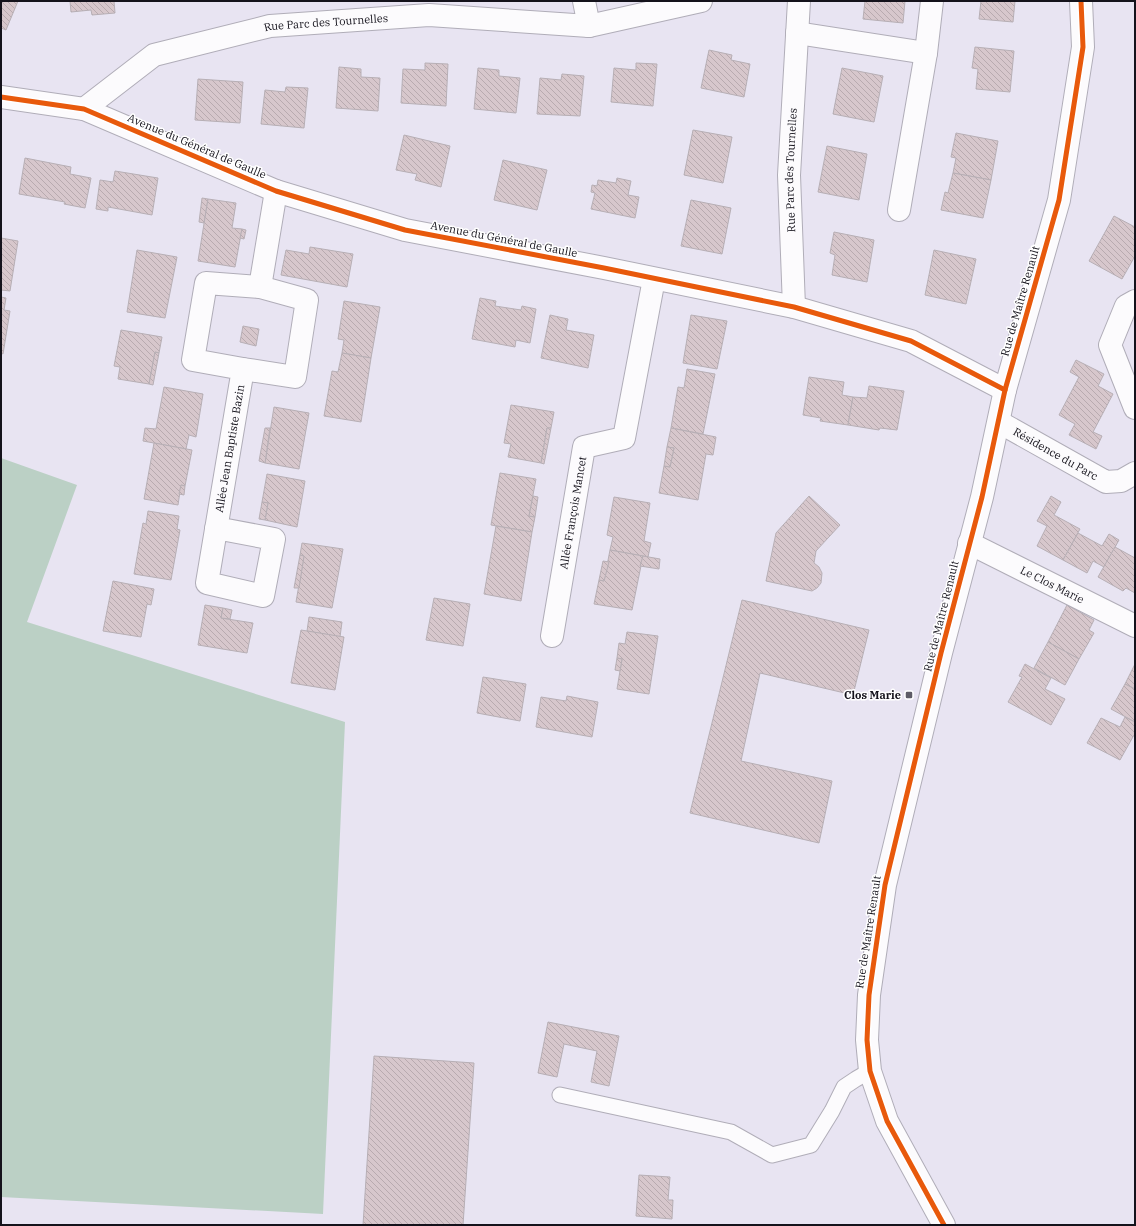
<svg xmlns="http://www.w3.org/2000/svg" width="1136" height="1226" viewBox="0 0 1136 1226" font-family="'IBM Plex Serif',serif">
	<style>
		.pitch { fill: #bbd0c5 }
		.building { fill: url(#building-back-hatch); stroke: #b7afb5 }
		.lines { fill: none; stroke-linecap: round; stroke-linejoin: round }
		.service-casing { stroke: #b0adb8; stroke-width: 17 }
		.minor-casing { stroke: #b0adb8; stroke-width: 24 }
		.tertiary-casing { stroke: #b0adb8; stroke-width: 24 }
		.service { stroke: #fcfbfd; stroke-width: 15 }
		.minor { stroke: #fcfbfd; stroke-width: 22 }
		.tertiary { stroke: #fcfbfd; stroke-width: 22 }
		.cycleway-casing { stroke: #fff; stroke-width: 8 }
		.cycleway { stroke: #e8590c; stroke-width: 5 }
		.poi-dot { fill: #5e5c66; stroke: #fff; stroke-width: 1.5 }
		.labels { text-anchor: middle; dominant-baseline: central; stroke-width: 3; stroke-linejoin: round; paint-order: stroke }
		.street-label { font-size: 11px; fill: #14121b; stroke: #fff }
		.poi-label { font-size: 11px; font-weight: bold; fill: #14121b; stroke: #fff; text-anchor: end }
	</style>
	<defs>
		<pattern id="building-back-hatch" width="6" height="6" patternUnits="userSpaceOnUse"><rect width="6" height="6" fill="#d7c7cc"/><path d="M-1 5l2 2M0 0l6 6M5-1l2 2" fill="none" stroke="#b8aaaf"/></pattern>
	</defs>
	<rect width="100%" height="100%" fill="#e8e4f2"/>
	<!-- pitch -->
	<path class="pitch" d="M1,458L77,485L27,622L345,722L323,1214L1,1197Z"/>
	<!-- building -->
	<g class="building">
		<path d="M1,1H18L6,30L1,28Z"/>
		<path d="M70,1H114L115,13L92,15L91,10L71,12Z"/>
		<path d="M865,1H905L903,23L863,19Z"/>
		<path d="M981,1H1015L1013,22L979,19Z"/>
		<path d="M975,47L1014,51L1010,92L976,89L978,69L972,68Z"/>
		<path d="M709,50L732,55L731,60L750,64L744,97L701,88Z"/>
		<path d="M425,63L448,64L446,106L401,103L403,69L425,70Z"/>
		<path d="M636,63L657,64L653,106L611,102L614,68L636,70Z"/>
		<path d="M339,67L361,69V77L380,78L378,111L336,108Z"/>
		<path d="M478,68L499,70V76L520,78L516,113L474,109Z"/>
		<path d="M842,68L883,76L874,122L833,114Z"/>
		<path d="M562,74L584,76L580,116L537,114L540,78L561,80Z"/>
		<path d="M198,79L243,82L240,123L195,120Z"/>
		<path d="M286,87L308,88L304,128L261,124L265,90L285,92Z"/>
		<path d="M693,130L732,137L723,183L684,175Z"/>
		<path d="M956,133L998,141L991,180L953,173L956,158L951,157Z"/>
		<path d="M404,135L450,146L441,187L415,180L417,174L396,170Z"/>
		<path d="M827,146L867,154L859,200L818,192Z"/>
		<path d="M25,158L71,167L70,174L91,178L85,208L64,204L65,202L19,194Z"/>
		<path d="M503,160L547,170L537,210L494,200Z"/>
		<path d="M115,171L158,178L152,215L108,207V211L96,209L100,180L113,182Z"/>
		<path d="M953,173L991,180L983,218L941,210L945,192L948,193Z"/>
		<path d="M617,178L631,181L628,195L639,197L635,218L591,209L595,193L591,192L592,185L597,186L598,180L616,183Z"/>
		<path d="M202,198L208,199L204,223L199,222Z"/>
		<path d="M208,199L236,203L232,228L242,229L235,267L198,261Z"/>
		<path d="M691,200L731,208L722,254L681,246Z"/>
		<path d="M1114,216L1135,227V256L1122,279L1089,261Z"/>
		<path d="M242,229L246,230L244,239L240,238Z"/>
		<path d="M834,232L874,240L867,282L832,275L835,255L830,253Z"/>
		<path d="M1,238L18,241L10,291L1,290Z"/>
		<path d="M310,247L353,254L347,287L281,275L286,250L309,254Z"/>
		<path d="M137,250L177,257L165,318L127,312Z"/>
		<path d="M934,250L976,259L966,304L925,295Z"/>
		<path d="M1,297L6,298L4,310L10,311L3,354L1,353Z"/>
		<path d="M480,298L496,301L495,306L521,310L522,306L536,309L530,343L516,340L515,347L472,339Z"/>
		<path d="M344,301L380,307L371,358L342,353L344,340L338,339Z"/>
		<path d="M550,315L568,319L566,330L594,335L588,368L541,358Z"/>
		<path d="M691,315L727,321L717,369L683,363Z"/>
		<path d="M243,326L259,329L256,346L240,342Z"/>
		<path d="M121,330L162,337L159,353L155,352L149,384L118,379L120,367L114,366Z"/>
		<path d="M155,352L159,353L153,385L149,384Z"/>
		<path d="M342,353L371,358L361,422L324,416L332,371L338,372Z"/>
		<path d="M1076,360L1104,374L1098,386L1113,394L1093,432L1102,436L1096,449L1069,435L1075,424L1059,415L1079,377L1070,372Z"/>
		<path d="M687,369L715,374L703,434L671,428L678,387L684,388Z"/>
		<path d="M809,377L844,382L842,395L853,397L848,425L820,421L821,418L803,415Z"/>
		<path d="M869,386L904,391L897,430L880,428L879,430L848,425L853,397L867,398Z"/>
		<path d="M164,387L203,394L196,437L189,435L186,449L143,441L145,428L156,429Z"/>
		<path d="M511,405L554,412L551,428H547L541,463L508,457L511,444L504,443Z"/>
		<path d="M274,407L309,413L299,469L265,463Z"/>
		<path d="M265,428H270L265,463L259,461Z"/>
		<path d="M547,428H551L544,464L541,463Z"/>
		<path d="M671,428L716,437L713,455L706,454L698,500L659,493L664,466L670,467L674,448L667,447Z"/>
		<path d="M154,443L192,450L185,486L181,485L178,505L144,499Z"/>
		<path d="M667,447L674,448L670,467L664,466Z"/>
		<path d="M500,473L536,479L529,516L535,517L532,532L491,525Z"/>
		<path d="M267,474L305,481L297,527L265,520L268,503L262,502Z"/>
		<path d="M181,485L185,486L184,495L179,494Z"/>
		<path d="M533,496L538,497L535,517L529,516Z"/>
		<path d="M809,496L840,525L816,551L814,563L819,567L822,573L821,583L817,588L812,591L766,581L776,533Z"/>
		<path d="M1051,496L1061,502L1054,515L1080,529L1063,560L1037,546L1047,526L1037,521Z"/>
		<path d="M614,497L650,503L644,541L651,543L648,557L610,550L613,537L607,535Z"/>
		<path d="M262,502L268,503L265,520L259,519Z"/>
		<path d="M148,511L179,516L177,529L180,530L171,580L134,574L143,523L146,524Z"/>
		<path d="M496,526L532,532L521,601L484,594Z"/>
		<path d="M1078,533L1102,546L1109,534L1119,540L1104,567L1093,561L1087,573L1063,560Z"/>
		<path d="M302,543L343,549L332,608L296,602L304,556L300,555Z"/>
		<path d="M1115,547L1135,558V593L1126,588L1123,591L1098,577Z"/>
		<path d="M610,550L643,556L632,610L594,604L599,580L604,581Z"/>
		<path d="M300,555L304,556L299,588H294Z"/>
		<path d="M643,556L660,559L659,569L640,566Z"/>
		<path d="M603,561L609,562L604,581L599,580Z"/>
		<path d="M113,581L154,589L151,605L147,604L141,637L103,631Z"/>
		<path d="M434,598L470,604L463,646L426,640Z"/>
		<path d="M742,600L869,630L853,695L760,673L741,761L832,781L819,843L690,813Z"/>
		<path d="M205,605L223,608L221,618L253,623L247,653L198,645Z"/>
		<path d="M1067,605L1094,620L1089,630L1094,633L1079,659L1048,642Z"/>
		<path d="M223,608L232,610L230,619L221,618Z"/>
		<path d="M309,617L342,622L340,637L307,631Z"/>
		<path d="M301,630L344,637L335,690L291,683Z"/>
		<path d="M627,632L658,636L649,694L617,689L622,659L617,658L619,643L625,644Z"/>
		<path d="M1048,642L1079,659L1065,685L1034,668Z"/>
		<path d="M617,658L622,659L620,671L615,670Z"/>
		<path d="M1025,664L1051,678L1045,689L1065,699L1051,725L1008,702L1022,677L1019,676Z"/>
		<path d="M1135,664V689L1125,684Z"/>
		<path d="M483,677L526,684L520,721L477,713Z"/>
		<path d="M1125,684L1135,689V722L1111,709Z"/>
		<path d="M567,696L598,702L592,737L536,727L541,697L566,701Z"/>
		<path d="M1125,717L1135,722V735H1134L1120,760L1087,743L1101,718L1120,727Z"/>
		<path d="M548,1022L619,1036L609,1086L591,1082L597,1051L564,1044L557,1077L538,1073Z"/>
		<path d="M374,1056L474,1063L463,1225H363Z"/>
		<path d="M639,1175L670,1177L668,1200H673L672,1219L636,1216Z"/>
	</g>
	<g class="lines">
		<!-- service casing -->
		<g class="service-casing">
			<path id="service" d="M560,1095L731,1132L772,1155L811,1145L832,1111L844,1087L856,1079L870,1071"/>
		</g>
		<!-- minor casing -->
		<g class="minor-casing">
			<g id="minor">
				<path d="M584,1L589,26"/>
				<path d="M797,33L926,53L932,1"/>
				<path d="M1,97L84,109L276,191L405,230L604,268L794,307L911,341L1005,390"/>
				<path id="s1" d="M84,109L154,55L270,26L429,15L589,26L701,1"/>
				<path d="M899,210L926,53"/>
				<path d="M1135,301L1126,306L1110,345L1135,408"/>
				<path id="s2" d="M794,307L789,175L799,1"/>
				<path d="M243,369L295,377L307,300L260,287"/>
				<path id="s3" d="M999,422L1106,482L1121,481L1135,473"/>
				<path id="s4" d="M216,528L274,539L263,596L207,583L243,369L193,360L206,283L260,287L276,191"/>
				<path id="s5" d="M969,543L1135,626"/>
				<path id="s6" d="M552,636L584,447L624,438L654,279"/>
			</g>
		</g>
		<!-- tertiary casing -->
		<g class="tertiary-casing">
			<path id="tertiary" d="M944,1225L887,1121L870,1071L867,1040L869,995L885,885L941,653L982,497L1005,390L1059,200L1083,47L1081,1"/>
		</g>
		<!-- service -->
		<use href="#service" class="service"/>
		<!-- minor -->
		<use href="#minor" class="minor"/>
		<!-- tertiary -->
		<use href="#tertiary" class="tertiary"/>
		<!-- cycleway casing -->
		<g class="cycleway-casing">
			<g id="cycleway">
				<path d="M1,97L84,109L276,191L405,230L604,268L794,307L911,341L1005,390"/>
				<path d="M944,1225L887,1121L870,1071L867,1040L869,995L885,885L941,653L982,497L1005,390L1059,200L1083,47L1081,1"/>
			</g>
		</g>
		<!-- cycleway -->
		<use href="#cycleway" class="cycleway"/>
	</g>
	<!-- markers -->
	<rect class="poi-dot" x="905" y="691" width="8" height="8" rx="2"/>
	<g class="labels">
		<!-- street labels -->
		<g class="street-label">
			<text stroke="none"><textPath href="#s1" startOffset="264">Rue Parc des Tournelles</textPath></text>
			<text transform="translate(197 146) rotate(23)">Avenue du Général de Gaulle</text>
			<text stroke="none"><textPath href="#s2" startOffset="137">Rue Parc des Tournelles</textPath></text>
			<text transform="translate(504 239) rotate(11)">Avenue du Général de Gaulle</text>
			<text transform="translate(1020 301) rotate(-74)">Rue de Maître Renault</text>
			<text stroke="none"><textPath href="#s4" startOffset="311">Allée Jean Baptiste Bazin</textPath></text>
			<text stroke="none"><textPath href="#s3" startOffset="65">Résidence du Parc</textPath></text>
			<text stroke="none"><textPath href="#s6" startOffset="125">Allée François Mancet</textPath></text>
			<text stroke="none"><textPath href="#s5" startOffset="93">Le Clos Marie</textPath></text>
			<text transform="translate(941 616) rotate(-76)">Rue de Maître Renault</text>
			<text transform="translate(868 932) rotate(-81)">Rue de Maître Renault</text>
		</g>
		<!-- poi labels -->
		<g class="poi-label">
			<text x="901" y="695">Clos Marie</text>
		</g>
	</g>
	<!-- border -->
	<rect width="1136" height="1226" fill="none" stroke="#14121b" stroke-width="4"/>
</svg>
